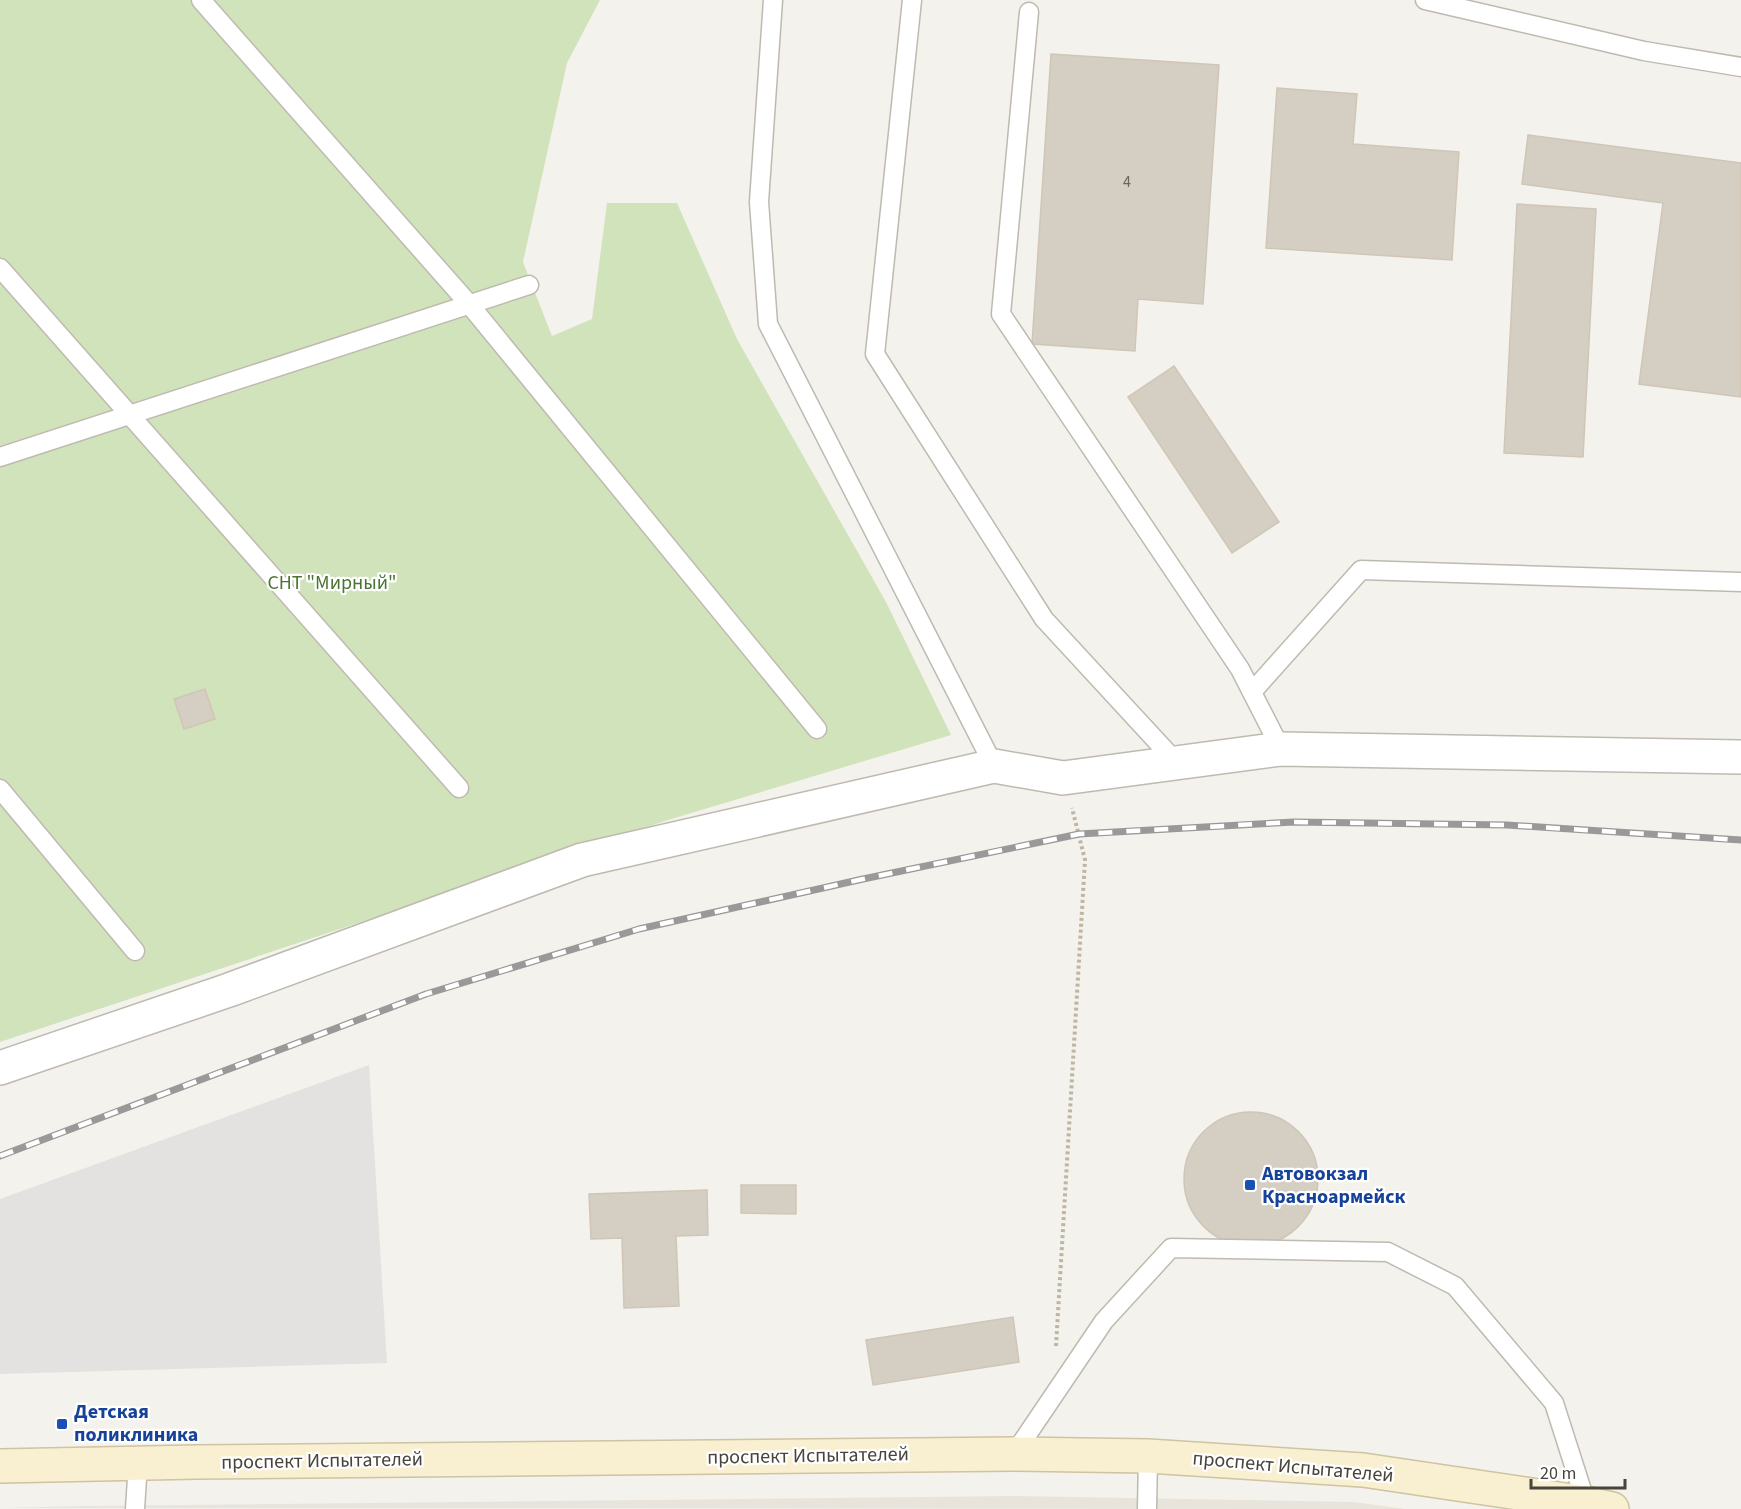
<svg xmlns="http://www.w3.org/2000/svg" width="1741" height="1509" viewBox="0 0 1741 1509" font-family="'Source Sans 3',sans-serif">
	<style>
		.residential { fill: #e8e4db }
		.green { fill: #d1e3bb }
		.parking { fill: #e4e2e0 }
		.building { fill: #d5cec3; stroke: #cfc6b7; stroke-width: 1.5 }
		.lines { fill: none; stroke-linecap: round; stroke-linejoin: round }
		.service-casing { stroke: #bfbab0; stroke-width: 21 }
		.minor-casing { stroke: #bfbab0; stroke-width: 36 }
		.secondary-casing { stroke: #cec3a2; stroke-width: 36 }
		.path { stroke: #bfb5a3; stroke-width: 4; stroke-dasharray: 3 3; stroke-linecap: butt }
		.service { stroke: #fff; stroke-width: 18 }
		.minor { stroke: #fff; stroke-width: 33 }
		.secondary { stroke: #f9f0d2; stroke-width: 33 }
		.rail-casing { stroke: #999; stroke-width: 7 }
		.rail { stroke: #fff; stroke-width: 4.5; stroke-dasharray: 14; stroke-linecap: butt }
		.transit-dot { fill: #1a4fb4; stroke: #fff; stroke-width: 2 }
		.labels { text-anchor: middle; dominant-baseline: central; stroke-width: 4.5; stroke-linejoin: round; paint-order: stroke }
		.number-label { font-size: 16px; fill: #6b665d }
		.park-label { font-size: 20px; fill: #4b7434; stroke: #fff }
		.transit-label { font-size: 20px; font-weight: bold; fill: #164399; stroke: #fff; text-anchor: start }
		.street-label { font-size: 20px; fill: #48433b; stroke: #fff }
	</style>
	<rect width="100%" height="100%" fill="#f4f2ed"/>
	<!-- residential -->
	<path class="residential" d="M1014,1496L1354,1502L1405,1509L0,1508L88,1506Z"/>
	<!-- green -->
	<path class="green" d="M0,0H600L567,63L523,262L552,336L592,319L607,203H677L737,339L886,602L951,735L668,820L0,1042Z"/>
	<!-- parking -->
	<path class="parking" d="M369,1065L387,1363L0,1374V1199Z"/>
	<!-- building -->
	<g class="building">
		<path d="M1051,54L1219,65L1203,304L1138,299L1135,351L1032,344Z"/>
		<path d="M1277,88L1357,94L1353,144L1459,152L1452,260L1266,248Z"/>
		<path d="M1528,135L1741,163V397L1639,384L1663,203L1522,184Z"/>
		<path d="M1517,204L1596,209L1583,457L1504,453Z"/>
		<path d="M1174,366L1279,522L1232,553L1128,397Z"/>
		<path d="M205,689L215,719L184,729L174,699Z"/>
		<circle cx="1251" cy="1179" r="67"/>
		<path d="M741,1185H796V1214L741,1213Z"/>
		<path d="M707,1190L708,1235L676,1236L679,1306L624,1308L622,1238L591,1239L589,1194Z"/>
		<path d="M1013,1317L1019,1362L873,1385L866,1340Z"/>
	</g>
	<g class="lines">
		<!-- service casing -->
		<g class="service-casing">
			<g id="service">
				<path d="M201,0L469,304L817,729"/>
				<path d="M773,0L759,202L768,324L994,766"/>
				<path d="M912,0L875,354L1044,619L1177,763"/>
				<path d="M1425,0L1644,51L1741,67"/>
				<path d="M1029,12L1001,314L1240,669L1281,749"/>
				<path d="M0,268L459,788"/>
				<path d="M0,457L529,285"/>
				<path d="M1252,692L1361,570L1741,582"/>
				<path d="M0,789L135,951"/>
				<path d="M1014,1454L1104,1321L1171,1248L1388,1252L1455,1286L1554,1403L1586,1503"/>
				<path d="M135,1509L138,1463"/>
				<path d="M1147,1509L1148,1456"/>
			</g>
		</g>
		<!-- minor casing -->
		<g class="minor-casing">
			<path id="minor" d="M0,1068L229,990L582,860L994,766L1063,778L1281,749L1741,757"/>
		</g>
		<!-- secondary casing -->
		<g class="secondary-casing">
			<path id="secondary" d="M0,1466L197,1462L1014,1454L1148,1456L1363,1470L1586,1503L1612,1509"/>
		</g>
		<!-- path -->
		<path class="path" d="M1056,1346L1085,860L1072,808"/>
		<!-- service -->
		<use href="#service" class="service"/>
		<!-- minor -->
		<use href="#minor" class="minor"/>
		<!-- secondary -->
		<use href="#secondary" class="secondary"/>
		<!-- rail casing -->
		<g class="rail-casing">
			<path id="rail" d="M0,1156L426,994L639,929L863,879L1079,834L1294,822L1507,825L1741,840"/>
		</g>
		<!-- rail -->
		<use href="#rail" class="rail"/>
	</g>
	<!-- markers -->
	<g class="transit-dot">
		<rect x="1244" y="1179" width="12" height="12" rx="3"/>
		<rect x="56" y="1418" width="12" height="12" rx="3"/>
	</g>
	<g class="labels">
		<!-- number labels -->
		<g class="number-label">
			<text x="1127" y="182">4</text>
		</g>
		<!-- park labels -->
		<g class="park-label">
			<text x="332" y="583">СНТ "Мирный"</text>
		</g>
		<!-- transit labels -->
		<g class="transit-label">
			<text x="1262" y="1174">Автовокзал<tspan x="1262" dy="23">Красноармейск</tspan></text>
			<text x="74" y="1412">Детская<tspan x="74" dy="23">поликлиника</tspan></text>
		</g>
		<!-- street labels -->
		<g class="street-label">
			<text transform="translate(808 1456) rotate(-1)">проспект Испытателей</text>
			<text transform="translate(322 1461) rotate(-1)">проспект Испытателей</text>
			<text transform="translate(1293 1467) rotate(5)">проспект Испытателей</text>
		</g>
	</g>
	<!-- scale -->
	<path d="M1531 1479v9h94v-9" fill="none" stroke="#48433b" stroke-width="3"/>
	<text x="1540" y="1479" font-size="18" fill="#48433b" stroke="#ffffff" stroke-width="4.5" paint-order="stroke">20 m</text>
</svg>
